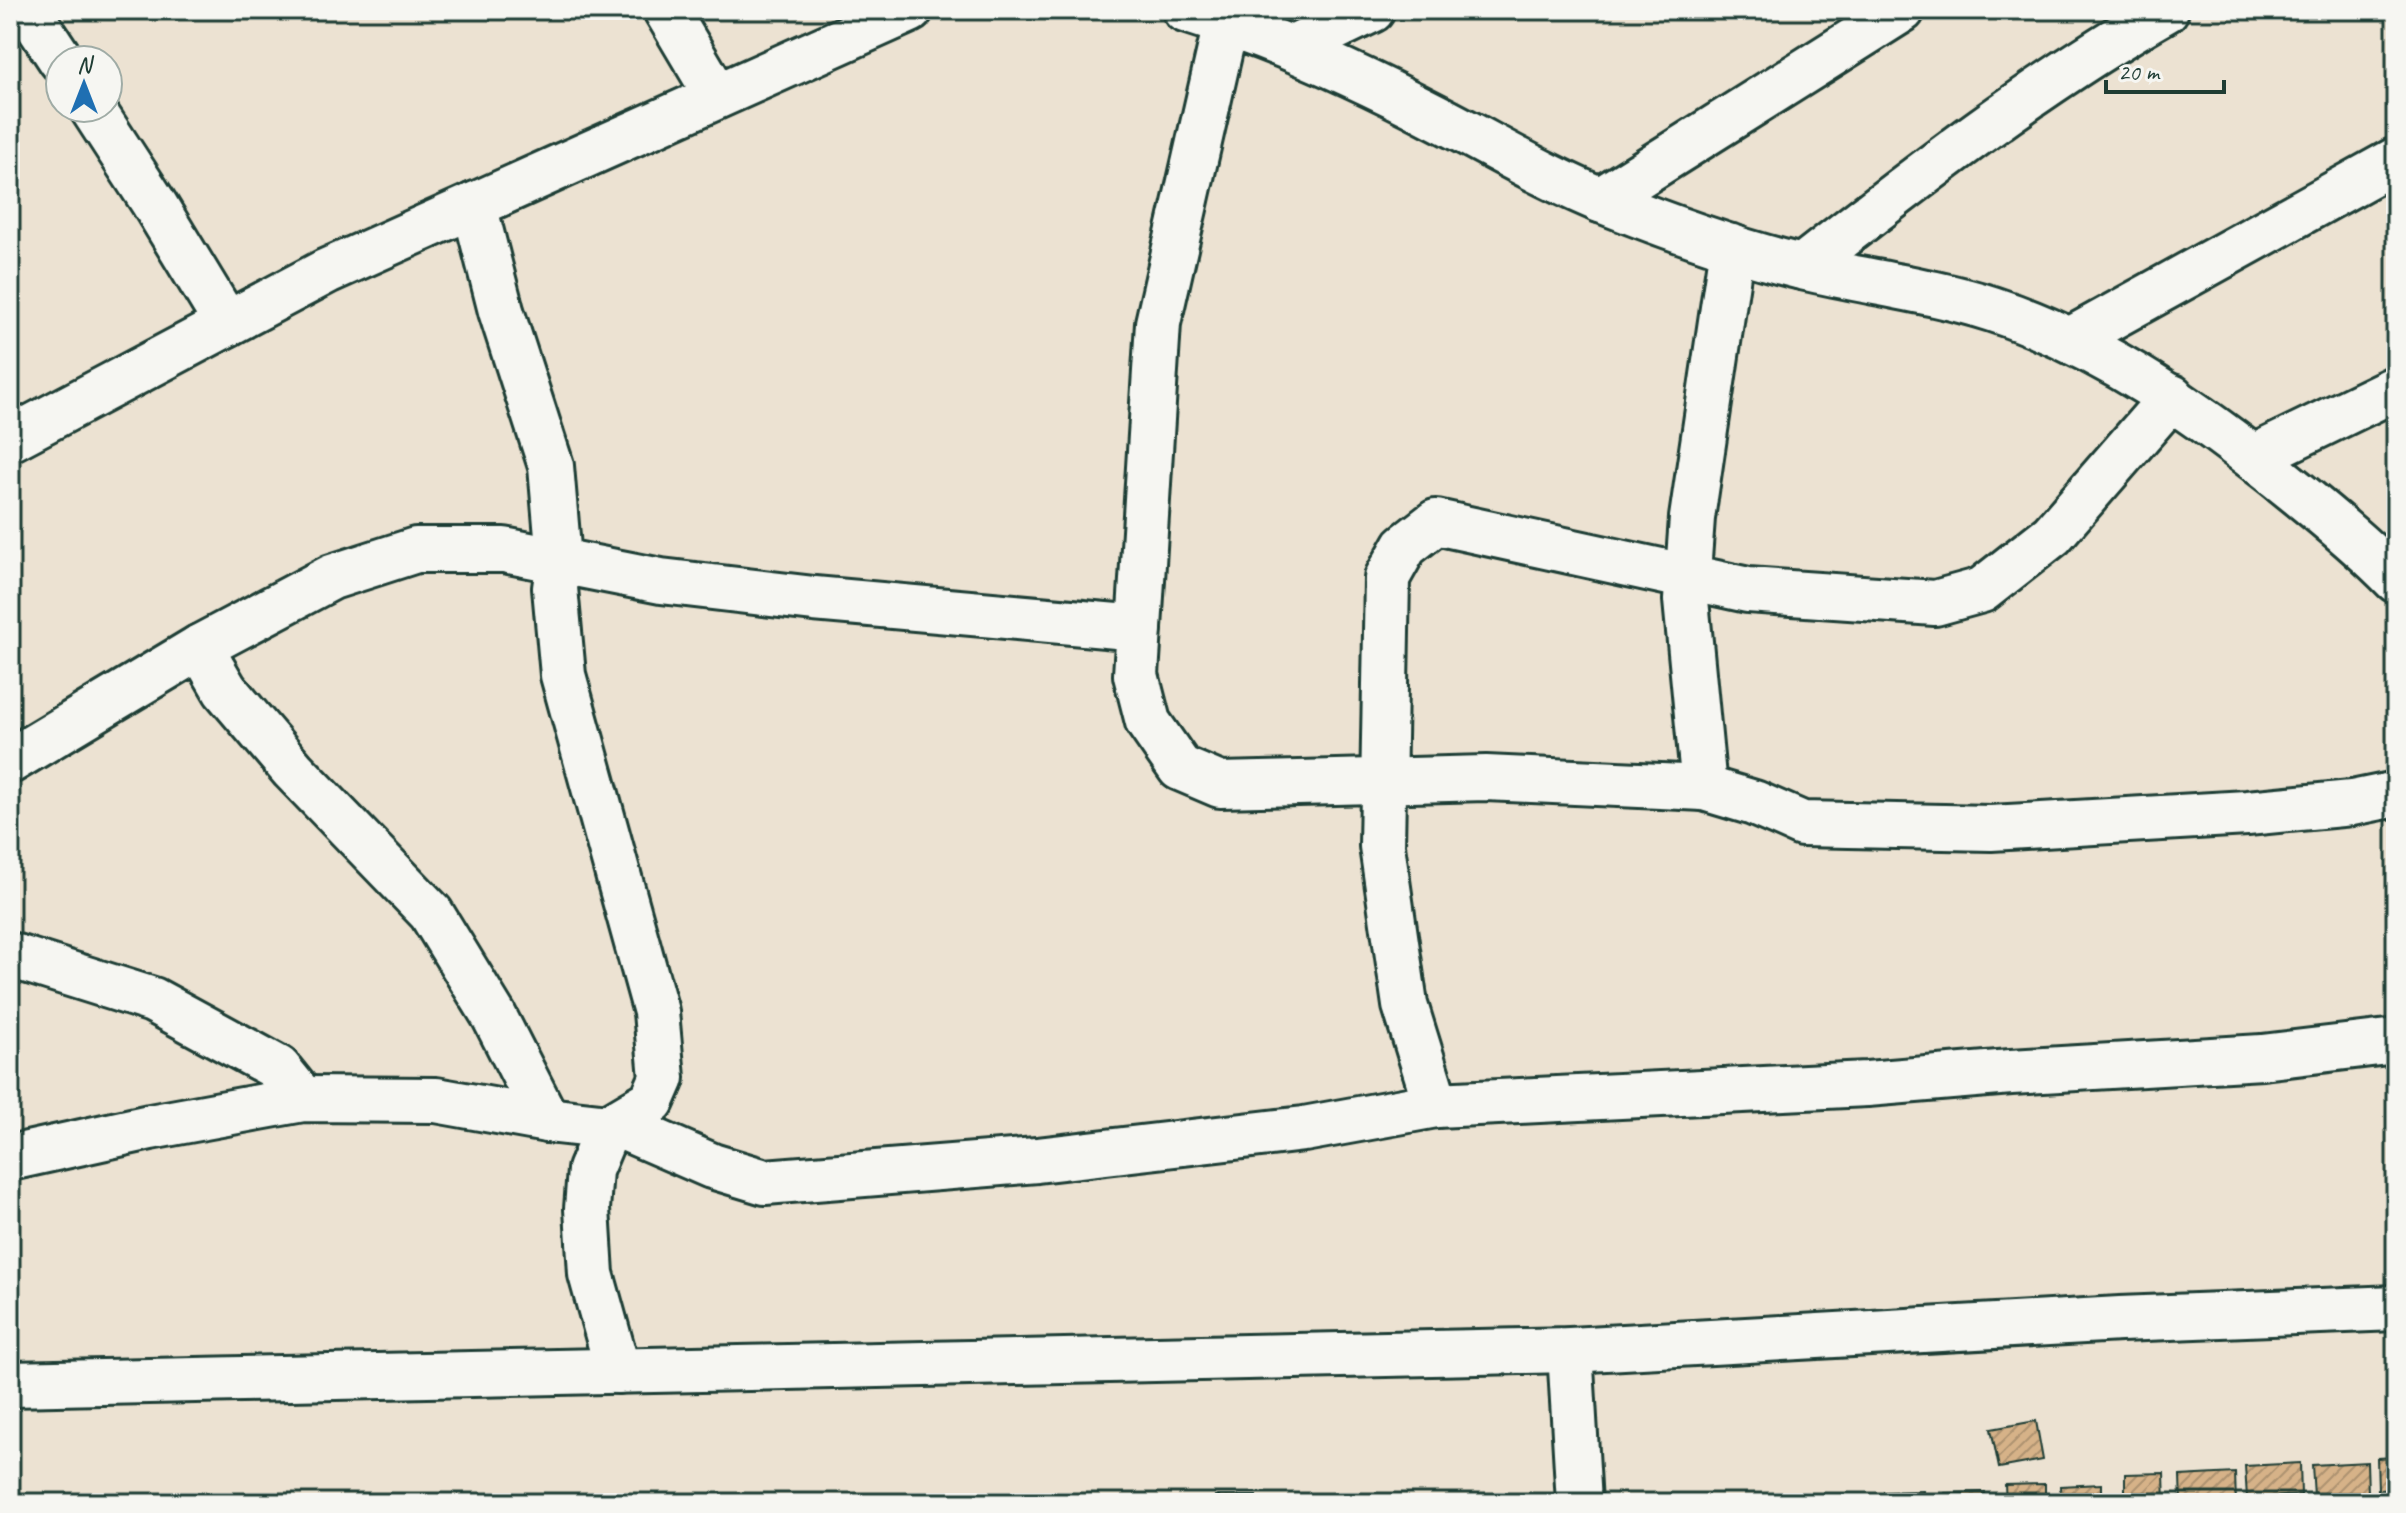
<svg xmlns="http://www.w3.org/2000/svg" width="2406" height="1513" viewBox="0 0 2406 1513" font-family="Caveat,sans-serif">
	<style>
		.building { fill: url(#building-hatch); stroke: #1f3d34; stroke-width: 2 }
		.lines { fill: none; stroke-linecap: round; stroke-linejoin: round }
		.street-casing { stroke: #1f3d34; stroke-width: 50 }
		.street { stroke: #f6f6f2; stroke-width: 44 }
	</style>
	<defs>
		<pattern id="building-hatch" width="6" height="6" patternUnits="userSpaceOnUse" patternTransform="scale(2)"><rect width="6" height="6" fill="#d6b288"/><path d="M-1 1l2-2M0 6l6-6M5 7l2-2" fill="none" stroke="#ad9270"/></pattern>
	</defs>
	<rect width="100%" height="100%" fill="#ece2d2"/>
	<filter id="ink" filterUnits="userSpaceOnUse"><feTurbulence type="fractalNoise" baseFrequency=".0125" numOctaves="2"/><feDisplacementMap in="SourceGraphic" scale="16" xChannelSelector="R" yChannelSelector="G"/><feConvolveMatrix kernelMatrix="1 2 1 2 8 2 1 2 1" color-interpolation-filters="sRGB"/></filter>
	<g filter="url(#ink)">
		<!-- building -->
		<g class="building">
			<path d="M2036,1421L2043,1460L1999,1468L1991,1429Z"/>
			<path d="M2396,1457V1489L2378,1490L2377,1458Z"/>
			<path d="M2367,1462L2368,1494L2314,1496L2312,1465Z"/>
			<path d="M2300,1463L2301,1495L2247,1498L2245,1466Z"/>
			<path d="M2164,1473L2165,1503H2125V1474Z"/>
			<path d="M2235,1473L2236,1503H2181L2180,1476Z"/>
			<path d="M2045,1484V1503H2006L2005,1485Z"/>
			<path d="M2101,1484V1503H2061L2060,1486Z"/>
			<path d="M1923,1491L1924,1503H1884V1492Z"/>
			<path d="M1985,1492V1503H1945V1493Z"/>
			<rect x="1215" y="1496" width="41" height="7"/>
		</g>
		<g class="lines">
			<!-- street casing -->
			<g class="street-casing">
				<g id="street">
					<path d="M28,10L61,60"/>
					<path d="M666,10L717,96"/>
					<path d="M1185,10C1272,37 1355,74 1435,116C1492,145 1546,178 1606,202C1671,228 1737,252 1806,268C1867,282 1932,290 1992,309C2105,346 2203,416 2294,490C2330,519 2364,547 2396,580"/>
					<path d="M1226,23L1158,323L1139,628L1136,675L1148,722L1180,768L1220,785L1486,778L1704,788L1754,803L1802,824L1991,828L2247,813L2352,803L2396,794"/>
					<path d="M1293,48L1372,10"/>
					<path d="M92,108L153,202L227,324"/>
					<path d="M1600,200L1902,10"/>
					<path d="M474,205L501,311L551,466L559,560L555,588L563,675L656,1012L662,1078L652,1101L608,1127L590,1170L587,1209L591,1274L618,1371"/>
					<path d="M1802,267C1919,176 2038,83 2166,10"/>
					<path d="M2070,340L2396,160"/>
					<path d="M10,439L327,271L910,10"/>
					<path d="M2254,457L2396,388"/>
					<path d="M200,647L225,690L293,770L431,913L494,1016L547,1120"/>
					<path d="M10,761L200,647L332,577L416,550H504L661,581L814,599L1139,628"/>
					<path d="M1704,788L1686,600L1692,518L1732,247"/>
					<path d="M10,955L153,1000L278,1068L303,1099"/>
					<path d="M1436,1105L1405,1005L1382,846L1387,578L1405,546L1436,522L1748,590L1935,603L1982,590L2052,535L2172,397"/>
					<path d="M10,1158L150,1127L303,1099L436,1100L547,1120L627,1129L712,1166L765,1182L1037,1160L1304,1129L1436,1105L1867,1084L2011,1072L2262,1057L2396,1041"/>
					<path d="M1570,1350L1579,1503"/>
					<path d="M10,1384L1570,1350L2120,1319L2396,1308"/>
				</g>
			</g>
			<!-- street -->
			<use href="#street" class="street"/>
		</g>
	</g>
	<!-- margin -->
	<rect width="2406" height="1513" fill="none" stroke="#f6f6f2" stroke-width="40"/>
	<rect x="20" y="20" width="2366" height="1473" fill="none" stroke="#1f3d34" stroke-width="3" filter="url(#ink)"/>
	<!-- north arrow -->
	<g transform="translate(84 84)"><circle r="38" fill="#f6f6f2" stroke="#a0aca6" stroke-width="2"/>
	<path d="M0-6L14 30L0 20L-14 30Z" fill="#1f6fb2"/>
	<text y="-12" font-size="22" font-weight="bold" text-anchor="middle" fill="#1f3d34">N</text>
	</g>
	<!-- scale -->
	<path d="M2106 80v12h118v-12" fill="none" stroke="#1f3d34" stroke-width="4"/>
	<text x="2118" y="80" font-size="24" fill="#1f3d34" stroke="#f6f6f2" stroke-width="6" paint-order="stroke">20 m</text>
</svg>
